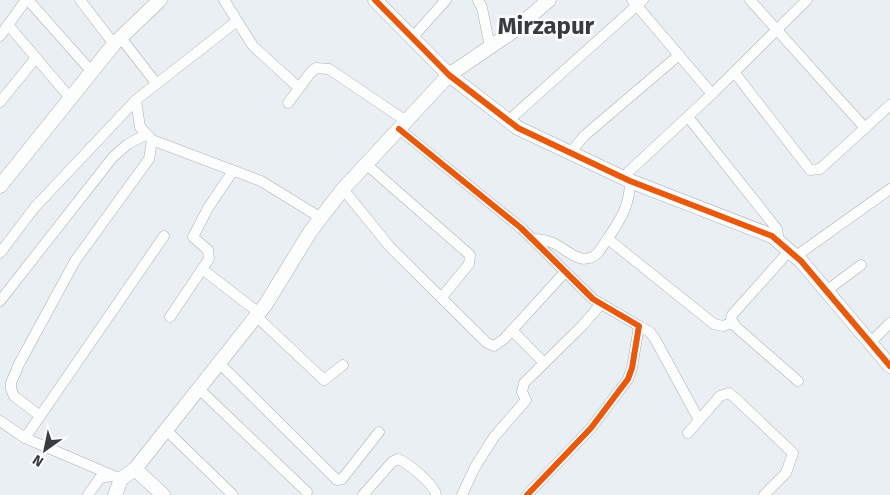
<svg xmlns="http://www.w3.org/2000/svg" width="890" height="495" viewBox="0 0 890 495" font-family="'Fira Sans',sans-serif">
	<style>
		.lines { fill: none; stroke-linecap: round; stroke-linejoin: round }
		.street-casing { stroke: #acb0b4; stroke-width: 11 }
		.secondary-casing { stroke: #acb0b4; stroke-width: 15 }
		.street { stroke: #fcfdfd; stroke-width: 10 }
		.secondary { stroke: #fcfdfd; stroke-width: 14 }
		.cycleway-casing { stroke: #fafcfd; stroke-width: 9 }
		.cycleway { stroke: #e8590c; stroke-width: 6 }
		.labels { text-anchor: middle; dominant-baseline: central; stroke-width: 5; stroke-linejoin: round; paint-order: stroke }
		.town-label { font-size: 24px; font-weight: bold; fill: #383c3f; stroke: #fafcfd }
	</style>
	<rect width="100%" height="100%" fill="#eaeff4"/>
	<g class="lines">
		<!-- street casing -->
		<g class="street-casing">
			<g id="street">
				<path d="M28,0L92,72"/>
				<path d="M80,0L114,44"/>
				<path d="M224,0L253,46L299,88"/>
				<path d="M478,0L482,8L490,47"/>
				<path d="M632,0L712,94"/>
				<path d="M750,0L865,128L890,105"/>
				<path d="M9,26L71,99"/>
				<path d="M0,36L26,0"/>
				<path d="M121,38L156,83"/>
				<path d="M412,38L446,0"/>
				<path d="M734,72L810,170L820,169L865,128"/>
				<path d="M136,100L140,127L152,140L261,181L321,218"/>
				<path d="M0,102L35,59"/>
				<path d="M288,103L311,72L316,68L329,69L406,121"/>
				<path d="M688,117L777,229L779,241"/>
				<path d="M508,121L643,0"/>
				<path d="M399,129L521,228L593,299L639,326L632,368L628,379L591,428L527,495"/>
				<path d="M570,153L584,136L679,55"/>
				<path d="M366,164L470,255L469,264L442,297"/>
				<path d="M623,177L712,94L807,0"/>
				<path d="M343,189L390,247L487,343L494,346L504,339L565,272"/>
				<path d="M533,239C540,239 546,240 553,243C569,250 581,268 598,253C614,228 630,212 630,181"/>
				<path d="M608,239L714,324L723,326L732,323"/>
				<path d="M790,250L732,315L731,319L736,327L798,381"/>
				<path d="M0,253L35,207L136,100L237,21"/>
				<path d="M796,256L890,189"/>
				<path d="M202,269L259,313"/>
				<path d="M826,291L861,265"/>
				<path d="M0,301L113,157L128,144L145,135"/>
				<path d="M256,316L324,380L343,365"/>
				<path d="M170,317L209,259L208,250L193,237L208,208L233,171"/>
				<path d="M639,326L650,332L655,339L699,420"/>
				<path d="M512,330L544,363"/>
				<path d="M870,343L890,323"/>
				<path d="M219,363L337,480L342,479L379,432"/>
				<path d="M199,389L307,492"/>
				<path d="M40,416L14,396L11,389V383L19,364L75,261L149,159L152,140"/>
				<path d="M0,421L25,438L121,479"/>
				<path d="M166,430L233,495"/>
				<path d="M688,433L720,396L729,393L734,397L793,453L786,473L764,495"/>
				<path d="M25,438L164,236"/>
				<path d="M88,495L100,478L111,476"/>
				<path d="M363,495L392,462L398,459C408,463 435,485 436,495"/>
				<path d="M462,495L475,467L494,437L526,400L522,392L524,383L582,326L601,304"/>
			</g>
		</g>
		<!-- secondary casing -->
		<g class="secondary-casing">
			<g id="secondary">
				<path d="M375,0L449,75L518,128L630,181L772,236L801,261L890,366"/>
				<path d="M0,186L114,44L160,0"/>
				<path d="M135,469L163,495"/>
				<path d="M115,495L121,479L135,469L266,304L310,232L343,189L449,75L512,32L549,0"/>
			</g>
		</g>
		<!-- street -->
		<use href="#street" class="street"/>
		<!-- secondary -->
		<use href="#secondary" class="secondary"/>
		<!-- cycleway casing -->
		<g class="cycleway-casing">
			<g id="cycleway">
				<path d="M375,0L449,75L518,128L630,181L772,236L801,261L890,366"/>
				<path d="M399,129L521,228L593,299L639,326L632,368L628,379L591,428L527,495"/>
			</g>
		</g>
		<!-- cycleway -->
		<use href="#cycleway" class="cycleway"/>
	</g>
	<g class="labels">
		<!-- town labels -->
		<g class="town-label">
			<text x="546" y="26">Mirzapur</text>
		</g>
	</g>
	<!-- north arrow -->
	<g transform="translate(45 450) rotate(213)" stroke="#fafcfd" stroke-width="4" paint-order="stroke">
	<path d="M0-4L9 19L0 12L-9 19Z" fill="#383c3f"/>
	<text y="-8" font-size="14" font-weight="bold" text-anchor="middle" fill="#383c3f">N</text>
	</g>
</svg>
